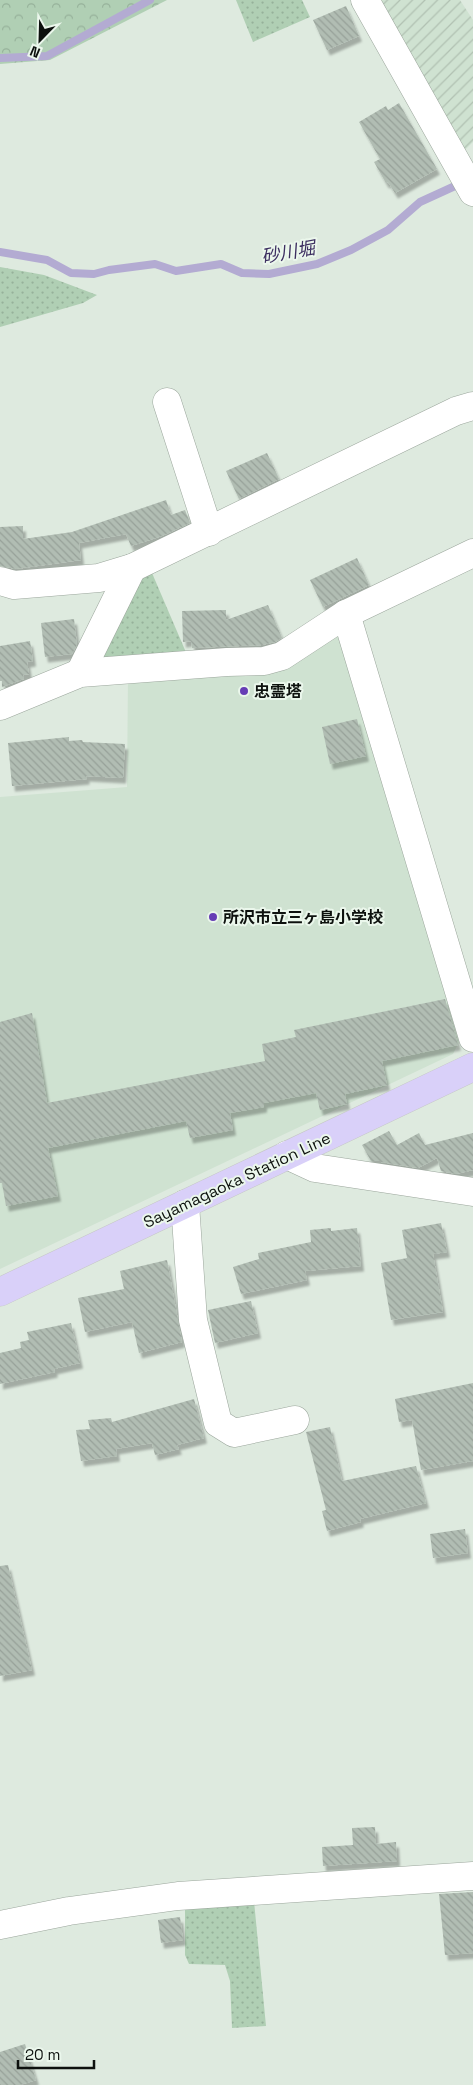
<svg xmlns="http://www.w3.org/2000/svg" width="473" height="2085" viewBox="0 0 473 2085" font-family="'Space Grotesk','Noto Sans JP',sans-serif">
	<style>
		.built { fill: #cfe2d1 }
		.industrial { fill: url(#industrial-furrows) }
		.grass { fill: url(#grass-dots) }
		.forest { fill: url(#forest-crowns) }
		.lines { fill: none; stroke-linecap: round; stroke-linejoin: round }
		.stream { stroke: #b3abd2; stroke-width: 8 }
		.building { fill: url(#building-back-hatch); filter: url(#shadow) }
		.minor-casing { stroke: #9ba69c; stroke-width: 29 }
		.major-casing { stroke: #c5c6c5; stroke-width: 29 }
		.minor { stroke: #fff; stroke-width: 28 }
		.major { stroke: #d9d0f9; stroke-width: 28 }
		.poi-dot { fill: #663db5; stroke: #ebf7ec; stroke-width: 2 }
		.labels { text-anchor: middle; dominant-baseline: central; stroke-width: 4; stroke-linejoin: round; paint-order: stroke }
		.poi-label { font-size: 16px; font-weight: bold; fill: #0d110e; stroke: #ebf7ec; text-anchor: start }
		.street-label { font-size: 16px; fill: #0d110e; stroke: #ebf7ec }
		.water-label { font-size: 18px; font-style: italic; fill: #3c2e60; stroke: #ebf7ec }
	</style>
	<defs>
		<pattern id="industrial-furrows" width="10" height="10" patternUnits="userSpaceOnUse" patternTransform="scale(1.25)"><rect width="10" height="10" fill="#cfe2d1"/><path d="M-1 1l2-2M0 10L10 0M9 11l2-2" fill="none" stroke="#b1c1b2"/></pattern>
		<pattern id="grass-dots" width="8" height="8" patternUnits="userSpaceOnUse" patternTransform="scale(1.25)"><rect width="8" height="8" fill="#b0cfb4"/><path d="M2 2h.1M6 6h.1" fill="none" stroke="#96b19a" stroke-width="1.8" stroke-linecap="round"/></pattern>
		<pattern id="forest-crowns" width="20" height="18" patternUnits="userSpaceOnUse" patternTransform="scale(1.25)"><rect width="20" height="18" fill="#b0cfb4"/><path d="M2 6a3 3 0 1 1 6 0M12 15a3 3 0 1 1 6 0" fill="none" stroke="#96b19a"/></pattern>
		<pattern id="building-back-hatch" width="6" height="6" patternUnits="userSpaceOnUse" patternTransform="scale(1.25)"><rect width="6" height="6" fill="#b1bdb3"/><path d="M-1 5l2 2M0 0l6 6M5-1l2 2" fill="none" stroke="#97a199"/></pattern>
		<filter id="shadow"><feDropShadow dx="3" dy="5.5" stdDeviation="1" flood-color="#0004"/></filter>
	</defs>
	<rect width="100%" height="100%" fill="#deeadf"/>
	<!-- built -->
	<path class="built" d="M333,632L346,638L461,1038L453,1054L0,1269V797L127,787L128,675L278,669Z"/>
	<!-- industrial -->
	<path class="industrial" d="M373,0H460L473,20V142L465,150Z"/>
	<!-- grass -->
	<g class="grass">
		<path d="M236,0H302L310,17L253,42Z"/>
		<path d="M0,267L44,275L97,295L83,303L0,327Z"/>
		<path d="M149,566L188,657L102,664L96,653Z"/>
		<path d="M254,1901L266,2026L232,2028L230,1981L225,1965L189,1964L185,1955V1909Z"/>
	</g>
	<!-- forest -->
	<path class="forest" d="M0,0H167L50,60L0,64Z"/>
	<g class="lines">
		<!-- stream -->
		<g class="stream">
			<path d="M0,58L47,56L150,0"/>
			<path d="M0,252L47,260L71,273L94,274L109,270L155,264L176,271L221,264L242,273L269,274L317,264L351,250L388,230L420,202L455,186L462,181"/>
		</g>
	</g>
	<!-- building -->
	<g class="building">
		<path d="M346,6L359,36L327,50L313,20Z"/>
		<path d="M399,103L437,169L395,193L388,182L386,183L374,162L380,159L359,122L386,106L388,110Z"/>
		<path d="M267,453L279,479L239,499L226,471Z"/>
		<path d="M166,500L171,515L185,510L190,523L162,536L131,546L126,534L79,543L81,560L16,569L0,566V527L23,526V539L72,532Z"/>
		<path d="M357,558L369,585L323,607L310,580Z"/>
		<path d="M268,605L282,638L275,642L262,645L192,648L191,641L183,642L182,611L226,610V620Z"/>
		<path d="M74,619L77,645L72,654L45,657L41,623Z"/>
		<path d="M30,641L33,661L27,662L29,674L23,675L24,679L2,687V681H0V646Z"/>
		<path d="M357,719L366,756L330,764L322,727Z"/>
		<path d="M69,737V741L82,740L83,742L125,744L123,778L86,776L87,779L12,786L8,743Z"/>
		<path d="M445,999L458,1045L382,1061L387,1085L345,1094L347,1104L320,1110L316,1093L264,1103V1107L230,1113L233,1130L190,1138L186,1121L48,1148L58,1196L6,1206L2,1183H0V1022L32,1013L47,1103L265,1061L262,1044L296,1037L294,1030Z"/>
		<path d="M389,1131L397,1145L419,1133L425,1145L473,1133V1170L456,1174L441,1171L437,1158L418,1168L381,1162V1161H371L362,1145Z"/>
		<path d="M441,1223L447,1252L433,1254L443,1312L391,1320L381,1263L407,1258L402,1230Z"/>
		<path d="M331,1228V1231L357,1228L361,1266L305,1271L307,1280L241,1294L233,1267L259,1259L258,1253L311,1242L310,1230Z"/>
		<path d="M167,1260L182,1342L139,1353L132,1322L85,1332L78,1298L124,1289L120,1271Z"/>
		<path d="M251,1301L258,1333L215,1343L208,1310Z"/>
		<path d="M71,1323L80,1363L54,1369L55,1372L0,1384V1353L21,1348L20,1342L29,1340L27,1332Z"/>
		<path d="M473,1383V1461L421,1470L412,1420L399,1422L395,1399Z"/>
		<path d="M194,1399L204,1438L177,1445L179,1449L155,1455L152,1443L116,1449L117,1456L81,1461L76,1430L90,1429L88,1420L111,1418L112,1422Z"/>
		<path d="M330,1427L342,1481L416,1466L426,1503L360,1519L361,1522L327,1531L322,1511L326,1510L306,1432Z"/>
		<path d="M465,1529L468,1553L433,1558L430,1534Z"/>
		<path d="M8,1565L32,1670L0,1676V1566Z"/>
		<path d="M375,1827L376,1844L396,1842L397,1861L323,1866L322,1847L353,1845L352,1828Z"/>
		<path d="M473,1892V1953L445,1955L439,1894Z"/>
		<path d="M180,1917L183,1940L161,1943L158,1920Z"/>
		<path d="M25,2044L36,2080L20,2085H0V2052Z"/>
	</g>
	<g class="lines">
		<!-- minor casing -->
		<g class="minor-casing">
			<g id="minor">
				<path d="M365,0L473,192"/>
				<path d="M167,402L209,532"/>
				<path d="M0,581L14,585L99,578L132,568L456,411L473,406"/>
				<path d="M346,614L473,1038"/>
				<path d="M80,673L132,568"/>
				<path d="M0,706L80,673L227,662L264,661L282,656L346,614L473,553"/>
				<path d="M287,1155L315,1168L473,1192"/>
				<path d="M185,1204L193,1320L218,1423L234,1433L295,1420"/>
				<path d="M0,1925L69,1911L178,1896L473,1876"/>
			</g>
		</g>
		<!-- major casing -->
		<g class="major-casing">
			<path id="major" d="M0,1292L473,1067"/>
		</g>
		<!-- minor -->
		<use href="#minor" class="minor"/>
		<!-- major -->
		<use href="#major" class="major"/>
	</g>
	<!-- markers -->
	<g class="poi-dot">
		<circle cx="244" cy="691" r="5"/>
		<circle cx="213" cy="917" r="5"/>
	</g>
	<g class="labels">
		<!-- poi labels -->
		<g class="poi-label">
			<text x="254" y="691">忠霊塔</text>
			<text x="223" y="917">所沢市立三ヶ島小学校</text>
		</g>
		<!-- street labels -->
		<g class="street-label">
			<text transform="translate(237 1180) rotate(-25)">Sayamagaoka Station Line</text>
		</g>
		<!-- water labels -->
		<g class="water-label">
			<text transform="translate(288 252) rotate(-10)">砂川堀</text>
		</g>
	</g>
	<!-- north arrow -->
	<g transform="translate(40 40) rotate(203)" stroke="#ebf7ec" stroke-width="4" paint-order="stroke">
	<path d="M0-4L9 19L0 12L-9 19Z" fill="#0d110e"/>
	<text y="-8" font-size="14" font-weight="bold" text-anchor="middle" fill="#0d110e">N</text>
	</g>
	<!-- scale -->
	<path d="M18 2060v8h76v-8" fill="none" stroke="#0d110e" stroke-width="2.5"/>
	<text x="25" y="2060" font-size="15" fill="#0d110e" stroke="#ebf7ec" stroke-width="4" paint-order="stroke">20 m</text>
</svg>
